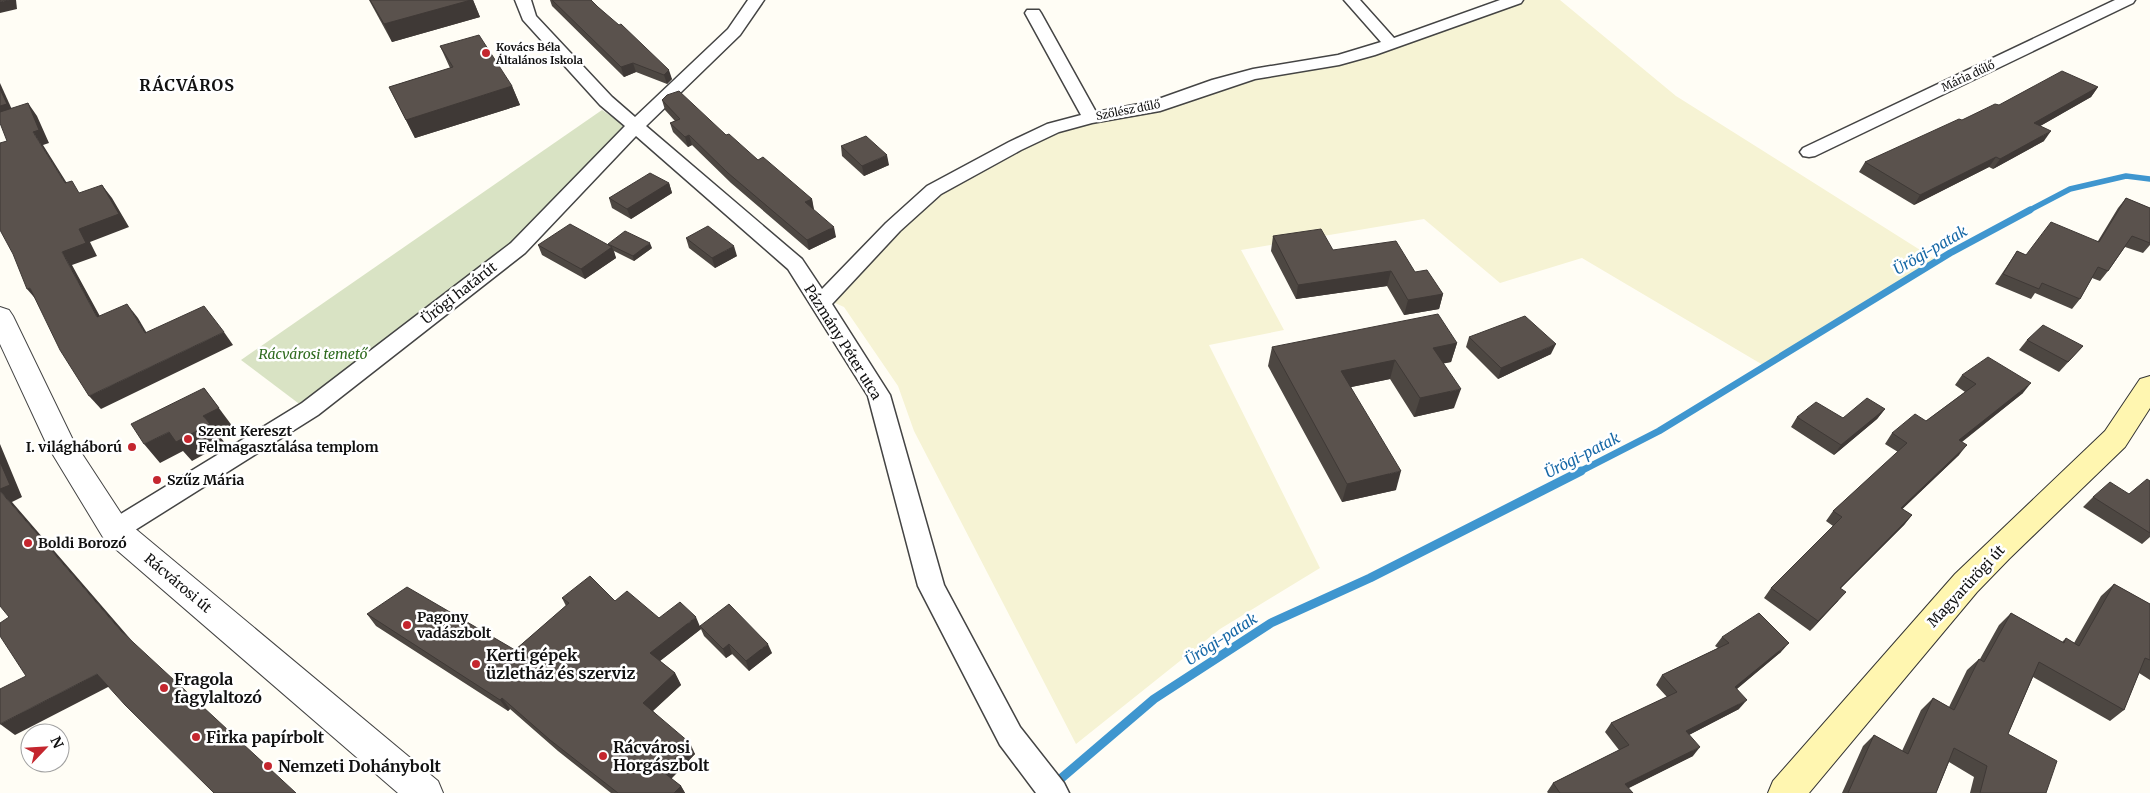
<svg xmlns="http://www.w3.org/2000/svg" width="2150" height="793" viewBox="0 0 2150 793" font-family="Merriweather,serif">
	<style>
		.farmland { fill: #f6f3d4 }
		.cemetery { fill: #d9e3c4 }
		.lines { fill: none; stroke-linecap: round; stroke-linejoin: round }
		.stream-far2 { stroke: #3f96cf; stroke-width: 5.5 }
		.stream-far1 { stroke: #3f96cf; stroke-width: 7 }
		.stream { stroke: #3f96cf; stroke-width: 9 }
		.minor-casing { stroke: #444; stroke-width: 3 }
		.tertiary-casing { stroke: #444; stroke-width: 2 }
		.secondary-casing { stroke: #333; stroke-width: 2 }
		.minor { fill: #fff; fill-rule: evenodd }
		.tertiary { fill: #fff; fill-rule: evenodd }
		.secondary { fill: #fff6b0; fill-rule: evenodd }
		.wall { fill: #4d4742 }
		.shaded-wall { fill: #3f3936 }
		.building { fill: #5a524d; stroke: #3f3936 }
		.poi-dot { fill: #c4262e; stroke: #fff; stroke-width: 2 }
		.labels { text-anchor: middle; dominant-baseline: central; stroke-width: 5; stroke-linejoin: round; paint-order: stroke }
		.far-poi-label { font-size: 11px; font-weight: bold; fill: #111; stroke: #fff; text-anchor: start }
		.far-street-label { font-size: 11px; fill: #111; stroke: #fff }
		.street-label { font-size: 14px; fill: #111; stroke: #fff }
		.park-label { font-size: 14px; font-style: italic; fill: #2f6b1f; stroke: #fff }
		.poi-label { font-size: 14px; font-weight: bold; fill: #111; stroke: #fff; text-anchor: start }
		.water-label { font-size: 15px; font-style: italic; fill: #1768a6; stroke: #fff }
		.far-district-label { font-size: 16px; font-weight: bold; letter-spacing: 1px; fill: #111; stroke: #fff }
		.near-poi-label { font-size: 16px; font-weight: bold; fill: #111; stroke: #fff; text-anchor: start }
	</style>
	<rect width="100%" height="100%" fill="#fffdf5"/>
	<!-- farmland -->
	<path class="farmland" d="M1515,0H1560L1676,96L1936,260L1768,368L1582,258L1500,283L1424,219L1241,250L1284,330L1209,345L1320,568L1220,629L1076,744L914,431L898,386L844,307L826,299L943,185L1068,124L1154,107L1391,44Z"/>
	<!-- cemetery -->
	<path class="cemetery" d="M602,110L631,130L518,248L302,406L241,360Z"/>
	<g class="lines">
		<!-- stream-far2 -->
		<path class="stream-far2" d="M2028,211L2070,189L2126,176L2150,179"/>
		<!-- stream-far1 -->
		<path class="stream-far1" d="M1579,472L1659,431L1950,253L2030,210"/>
		<!-- stream -->
		<path class="stream" d="M1044,793L1154,699L1271,623L1370,578L1581,471"/>
		<!-- minor casing -->
		<g class="minor-casing">
			<g id="minor">
				<path d="M515,0H531L536,16L612,97L635,117L728,29L748,0H764L740,35L646,126L802,259L822,289L886,223L927,186L1009,142L1047,124L1081,115L1025,13L1027,10H1039L1041,13L1096,112L1150,102L1212,80L1253,69L1338,55L1381,42L1344,0H1360L1394,38L1500,0H1523L1521,3L1375,55L1339,65L1255,79L1160,111L1092,123L1059,132L1021,150L941,194L900,231L832,304L890,395L944,585L1020,727L1064,783L1069,793H1036L1000,745L918,586L868,396L788,269L636,136L525,253L318,415L124,537L115,540L106,537L103,530L106,523L302,403L511,243L625,126L600,105L523,20Z"/>
				<path d="M2115,0H2135L2133,3L1815,156L1809,157L1803,156L1800,152L1803,148Z"/>
			</g>
		</g>
		<!-- tertiary casing -->
		<g class="tertiary-casing">
			<path id="tertiary" d="M0,307L9,310L13,316L73,440L126,521L438,781L443,793H398L104,539L47,445L0,344Z"/>
		</g>
		<!-- secondary casing -->
		<g class="secondary-casing">
			<path id="secondary" d="M2150,376V408L2125,447L2009,559L1977,592L1809,793H1768L1773,781L1955,574L2105,431L2140,379Z"/>
		</g>
		<!-- minor -->
		<use href="#minor" class="minor"/>
		<!-- tertiary -->
		<use href="#tertiary" class="tertiary"/>
		<!-- secondary -->
		<use href="#secondary" class="secondary"/>
	</g>
	<!-- wall -->
	<g class="wall">
		<path d="M369,0H473L480,17L392,42Z"/>
		<path d="M550,0H591L672,79L667,84L636,72L624,77L552,6Z"/>
		<path d="M440,46L512,86L520,105L415,138L389,87L450,68Z"/>
		<path d="M2098,87L2091,97L2040,126L2044,141L1993,169L1989,167L1914,205L1859,172L1865,162L1962,120L1999,105Z"/>
		<path d="M662,100L726,135L758,160L812,199L813,209L836,237L809,250L731,183L692,145L688,147L673,132L670,123L675,121L665,110Z"/>
		<path d="M841,146L889,165L864,176L842,156Z"/>
		<path d="M669,183L672,193L631,219L612,208L609,198Z"/>
		<path d="M2126,198L2150,208V245L2143,253L2125,247L2108,271L2100,281L2092,278L2080,299L2072,309L2035,293L2031,299L1995,284L2017,251L2026,255L2098,241L2118,208Z"/>
		<path d="M1273,236L1415,272L1443,294L1439,309L1404,315L1387,286L1296,299L1271,251Z"/>
		<path d="M686,238L737,256L715,268L689,248Z"/>
		<path d="M608,244L652,248L634,261L614,251L616,258L585,279L542,255L538,245H608Z"/>
		<path d="M1469,337L1551,354L1498,379L1466,347Z"/>
		<path d="M2027,340L2083,346L2059,372L2019,350Z"/>
		<path d="M1457,343L1451,362L1443,363L1454,408L1414,417L1390,379L1351,387L1396,490L1342,502L1268,366L1272,347Z"/>
		<path d="M1962,375L2023,393L1962,442L1959,455L1902,509L1912,515L1904,525L1841,588L1838,601L1810,631L1764,598L1771,588L1833,526L1826,521L1833,511L1898,452L1885,444L1892,433L1926,421L1965,392L1955,385Z"/>
		<path d="M1885,409L1877,419L1834,455L1791,427L1797,417L1843,418Z"/>
		<path d="M2150,481V537L2142,544L2083,507L2093,497L2129,494Z"/>
		<path d="M2114,584L2150,604V680L2139,673L2124,710L2110,721L2033,677L2008,734L2046,793H1970L1974,777L1949,762L1936,793H1842L1863,746L1874,735L1902,751L1921,710L1933,698L1949,707L1967,670L1979,659H1980L1999,625L2011,613L2062,642L2066,638L2074,643L2101,596Z"/>
		<path d="M562,598L615,601L659,618L700,626L772,653L749,671L732,654L726,658L704,636L701,629L660,661L675,673L681,685L653,711L695,754L671,779L681,786L685,793H611L558,751L510,709L508,711L376,626L367,614L515,650L566,606Z"/>
		<path d="M1722,637L1781,652L1737,689L1739,709L1689,735L1693,756L1628,788L1633,793H1548L1547,792L1553,783L1619,750L1605,732L1611,723L1667,697L1656,685L1662,675L1718,648L1715,646Z"/>
	</g>
	<!-- shaded-wall -->
	<g class="shaded-wall">
		<path d="M9,0H16L17,9L0,13V2Z"/>
		<path d="M471,0H473L480,17L392,42L384,24Z"/>
		<path d="M633,63L636,72L624,77L621,67Z"/>
		<path d="M669,70L672,79L667,84L664,75Z"/>
		<path d="M0,83L14,114L0,119Z"/>
		<path d="M512,86L520,105L415,138L406,120Z"/>
		<path d="M2098,87L2091,97L2028,133L2034,123Z"/>
		<path d="M28,103L37,116L49,143L43,145L75,196L65,183L33,132Z"/>
		<path d="M2051,131L2044,141L1993,169L2000,159Z"/>
		<path d="M689,135L692,145L688,147L685,137Z"/>
		<path d="M887,155L889,165L864,176L862,166Z"/>
		<path d="M1996,157L1989,167L1914,205L1920,195Z"/>
		<path d="M669,183L672,193L631,219L627,209Z"/>
		<path d="M102,185L112,198L129,227L90,242L97,256L72,265L108,331L97,317L62,252L79,229Z"/>
		<path d="M812,199L814,209L807,212L805,202Z"/>
		<path d="M834,227L836,237L809,250L807,240Z"/>
		<path d="M650,243L652,248L634,261L633,256Z"/>
		<path d="M734,246L737,256L715,268L712,258Z"/>
		<path d="M612,247L616,258L585,279L581,269Z"/>
		<path d="M1391,271L1387,286L1296,299L1298,285Z"/>
		<path d="M30,288L39,303L27,289Z"/>
		<path d="M1443,294L1439,309L1404,315L1408,300Z"/>
		<path d="M127,304L138,318L155,347L145,333Z"/>
		<path d="M224,332L233,345L101,409L89,396Z"/>
		<path d="M1457,343L1451,362L1427,367L1433,348Z"/>
		<path d="M1556,344L1551,354L1498,379L1501,368Z"/>
		<path d="M1395,360L1390,379L1337,390L1341,371Z"/>
		<path d="M2031,383L2023,393L1951,450L1959,440Z"/>
		<path d="M204,388L233,427L218,435L203,416Z"/>
		<path d="M1461,389L1454,408L1414,417L1420,398Z"/>
		<path d="M1885,409L1877,419L1834,455L1841,445Z"/>
		<path d="M210,424L225,443L192,461L183,451L160,463L144,444L169,432Z"/>
		<path d="M0,444L22,497L12,502L133,642L121,631L0,491Z"/>
		<path d="M1967,445L1959,455L1893,518L1901,508Z"/>
		<path d="M1401,471L1396,490L1342,502L1347,484Z"/>
		<path d="M1912,515L1904,525L1832,597L1840,588Z"/>
		<path d="M1846,592L1838,601L1810,631L1818,621Z"/>
		<path d="M696,617L701,629L656,664L650,653Z"/>
		<path d="M1789,643L1781,652L1728,696L1735,687Z"/>
		<path d="M729,644L732,654L726,658L723,649Z"/>
		<path d="M768,644L772,653L749,671L746,661Z"/>
		<path d="M675,673L681,685L649,714L643,703Z"/>
		<path d="M97,674L110,686L15,735L0,724Z"/>
		<path d="M502,698L510,709L508,711L500,700Z"/>
		<path d="M1747,700L1739,709L1679,740L1686,731Z"/>
		<path d="M690,743L695,754L668,782L662,771Z"/>
		<path d="M1700,747L1693,756L1619,793L1625,784Z"/>
		<path d="M681,786L685,793H674Z"/>
	</g>
	<!-- building -->
	<g class="building">
		<path d="M0,0H9L0,2Z"/>
		<path d="M370,0H471L384,24Z"/>
		<path d="M552,0H591L598,7L619,25L621,24L669,70L664,75L633,63L621,67Z"/>
		<path d="M479,35L512,86L406,120L389,87L453,67L440,46Z"/>
		<path d="M2062,71L2098,87L2034,123L2051,131L2000,159L1996,157L1920,195L1865,162L1959,119L1962,120L1995,104L1999,105Z"/>
		<path d="M0,89L7,104L0,106Z"/>
		<path d="M679,91L726,135L729,134L758,160L763,157L812,199L805,202L834,227L807,240L728,173L689,135L685,137L670,123L680,119L662,100L667,95Z"/>
		<path d="M28,103L39,130L33,132L65,183L72,181L79,193L102,185L119,214L79,229L86,243L62,252L97,317L127,304L145,333L204,306L224,332L89,396L60,350L30,288L27,289L13,254L0,230V143L7,141L0,123V112Z"/>
		<path d="M866,136L887,155L862,166L841,146Z"/>
		<path d="M650,173L669,183L627,209L609,198Z"/>
		<path d="M2126,198L2150,208V243L2132,236L2108,271L2098,267L2080,299L2042,283L2039,289L2003,274L2017,251L2026,255L2051,222L2099,242Z"/>
		<path d="M570,224L612,247L581,269L538,245Z"/>
		<path d="M708,226L734,246L712,258L686,238Z"/>
		<path d="M1321,229L1333,250L1396,241L1415,272L1427,270L1443,294L1408,300L1391,271L1298,285L1273,236Z"/>
		<path d="M625,231L650,243L633,256L608,244Z"/>
		<path d="M1438,314L1457,343L1433,348L1461,389L1420,398L1395,360L1341,371L1401,471L1347,484L1272,347Z"/>
		<path d="M1525,316L1556,344L1501,368L1469,337Z"/>
		<path d="M2043,325L2083,346L2068,362L2027,340Z"/>
		<path d="M1988,357L2031,383L1959,440L1967,445L1901,508L1912,515L1840,588L1846,592L1818,621L1771,588L1842,517L1833,511L1907,443L1892,433L1915,414L1926,421L1976,384L1962,375Z"/>
		<path d="M204,388L219,408L203,416L210,424L176,442L169,432L144,444L131,424Z"/>
		<path d="M1867,398L1885,409L1841,445L1797,417L1816,402L1843,418Z"/>
		<path d="M0,462L10,485L0,489Z"/>
		<path d="M2147,479L2150,481V533L2093,497L2110,482L2129,494Z"/>
		<path d="M0,491L121,631L296,793H214L125,705L97,674L0,724V689L26,676L0,636V623L9,617L0,606Z"/>
		<path d="M590,576L615,601L627,591L659,618L680,602L696,617L650,653L675,673L643,703L690,743L662,771L681,786L674,793H618L550,740L502,698L500,700L367,614L407,587L515,650L569,603L562,598Z"/>
		<path d="M2114,584L2150,604V660L2145,658L2124,710L2039,662L2008,734L2057,761L2046,793H1980L1987,766L1954,748L1936,793H1848L1874,735L1908,754L1933,698L1954,710L1979,659L1984,662L2011,613L2064,643L2066,638L2079,646Z"/>
		<path d="M729,604L768,644L746,661L729,644L723,649L700,626Z"/>
		<path d="M1759,613L1789,643L1735,687L1747,700L1686,731L1700,747L1625,784L1633,793H1560L1553,783L1629,745L1611,723L1677,692L1662,675L1729,643L1722,637Z"/>
	</g>
	<!-- markers -->
	<g class="poi-dot">
		<circle cx="486" cy="53" r="5"/>
		<circle cx="188" cy="439" r="5"/>
		<circle cx="132" cy="447" r="5"/>
		<circle cx="157" cy="480" r="5"/>
		<circle cx="28" cy="543" r="5"/>
		<circle cx="407" cy="625" r="5"/>
		<circle cx="476" cy="664" r="5"/>
		<circle cx="164" cy="688" r="5"/>
		<circle cx="196" cy="737" r="5"/>
		<circle cx="603" cy="756" r="5"/>
		<circle cx="268" cy="766" r="5"/>
	</g>
	<g class="labels">
		<!-- far-poi labels -->
		<g class="far-poi-label">
			<text x="496" y="47">Kovács Béla<tspan x="496" dy="13">Általános Iskola</tspan></text>
		</g>
		<!-- far-street labels -->
		<g class="far-street-label">
			<text transform="translate(1968 76) rotate(-25)">Mária dűlő</text>
			<text transform="translate(1128 110) rotate(-11)">Szőlész dűlő</text>
		</g>
		<!-- street labels -->
		<g class="street-label">
			<text transform="translate(459 293) rotate(-38)">Ürögi határút</text>
			<text transform="translate(843 342) rotate(58)">Pázmány Péter utca</text>
			<text transform="translate(178 583) rotate(40)">Rácvárosi út</text>
			<text transform="translate(1966 586) rotate(-47)">Magyarürögi út</text>
		</g>
		<!-- park labels -->
		<g class="park-label">
			<text x="313" y="354">Rácvárosi temető</text>
		</g>
		<!-- poi labels -->
		<g class="poi-label">
			<text x="198" y="431">Szent Kereszt<tspan x="198" dy="16">Felmagasztalása templom</tspan></text>
			<text x="122" y="447" text-anchor="end">I. világháború</text>
			<text x="167" y="480">Szűz Mária</text>
			<text x="38" y="543">Boldi Borozó</text>
			<text x="417" y="617">Pagony<tspan x="417" dy="16">vadászbolt</tspan></text>
		</g>
		<!-- water labels -->
		<g class="water-label">
			<text transform="translate(1930 250) rotate(-30)">Ürögi-patak</text>
			<text transform="translate(1582 455) rotate(-27)">Ürögi-patak</text>
			<text transform="translate(1221 639) rotate(-33)">Ürögi-patak</text>
		</g>
		<!-- far-district labels -->
		<g class="far-district-label">
			<text x="187" y="85">RÁCVÁROS</text>
		</g>
		<!-- near-poi labels -->
		<g class="near-poi-label">
			<text x="486" y="655">Kerti gépek<tspan x="486" dy="18">üzletház és szerviz</tspan></text>
			<text x="174" y="679">Fragola<tspan x="174" dy="18">fagylaltozó</tspan></text>
			<text x="206" y="737">Firka papírbolt</text>
			<text x="613" y="747">Rácvárosi<tspan x="613" dy="18">Horgászbolt</tspan></text>
			<text x="278" y="766">Nemzeti Dohánybolt</text>
		</g>
	</g>
	<!-- north arrow -->
	<g transform="translate(45 748) rotate(65)"><circle r="24" fill="#ffffff" stroke="#a0a0a0"/>
	<path d="M0-4L9 19L0 12L-9 19Z" fill="#c4262e"/>
	<text y="-8" font-size="14" font-weight="bold" text-anchor="middle" fill="#111111">N</text>
	</g>
</svg>
